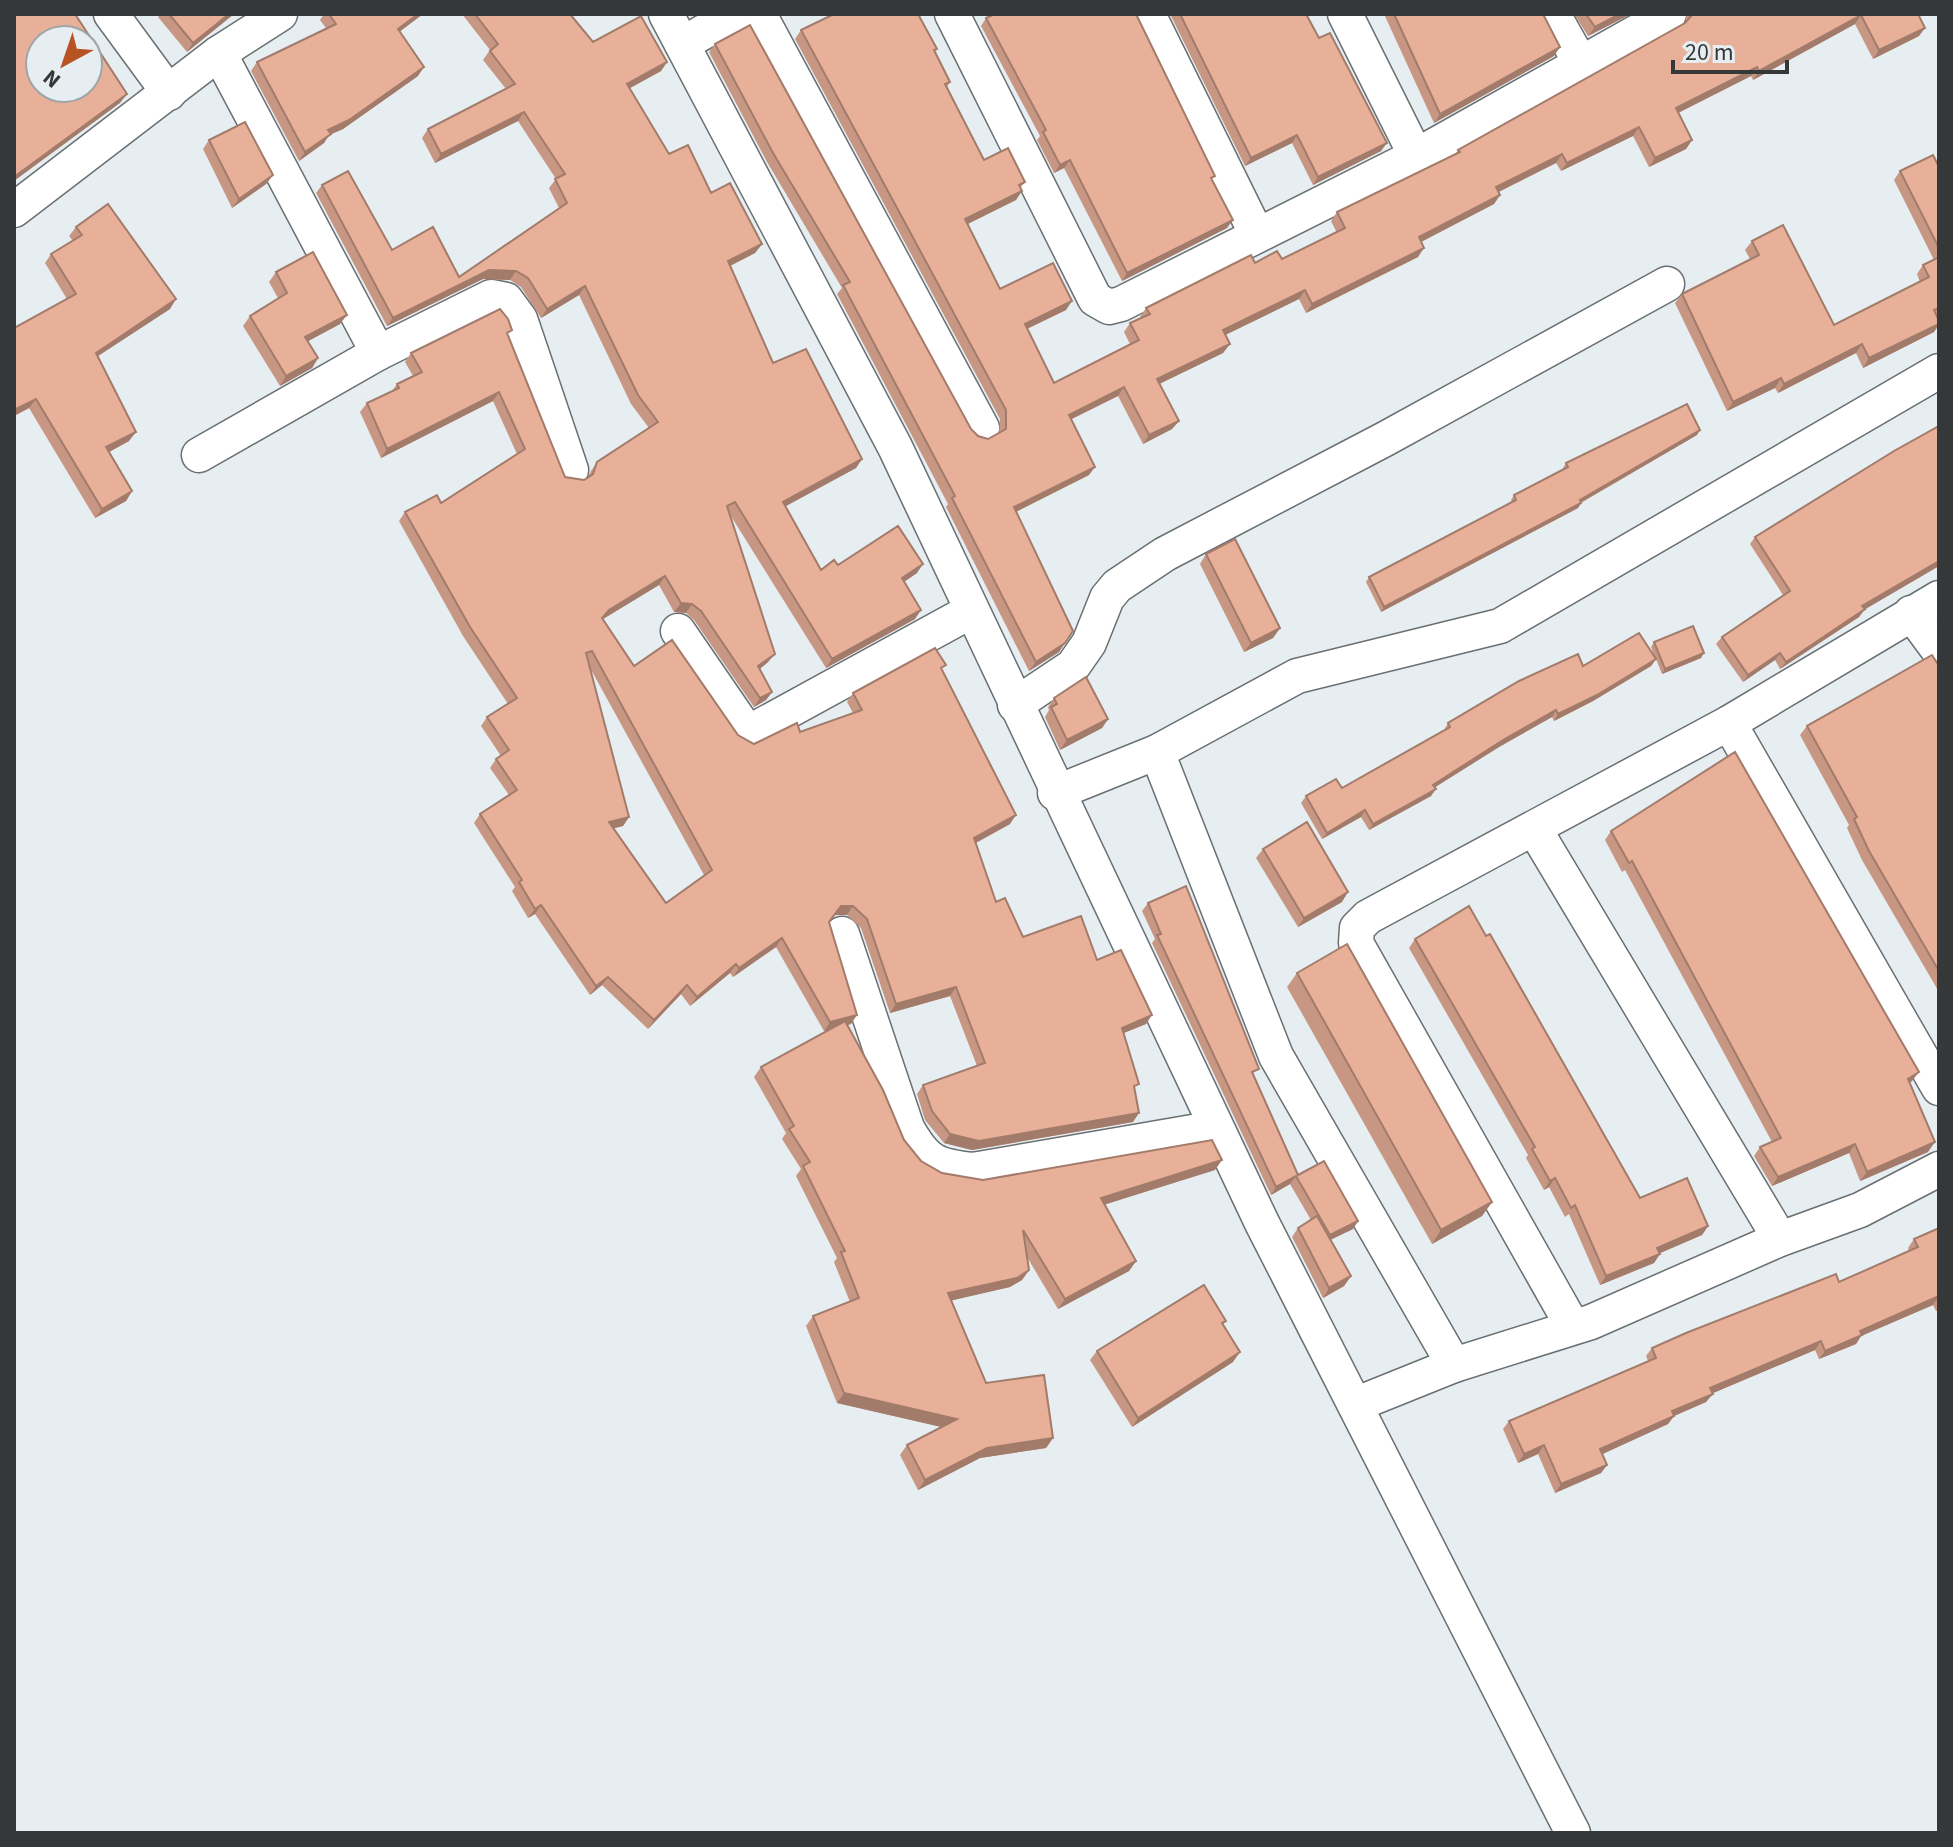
<svg xmlns="http://www.w3.org/2000/svg" width="1953" height="1847" viewBox="0 0 1953 1847" font-family="'Source Sans 3',sans-serif">
	<style>
		.lines { fill: none; stroke-linecap: round; stroke-linejoin: round }
		.minor-casing { stroke: #696f72; stroke-width: 37 }
		.minor { stroke: #fff; stroke-width: 34 }
		.wall { fill: #c89784; fill-rule: evenodd }
		.shaded-wall { fill: #a27b6b }
		.building { fill: #e8b099; stroke: #a27b6b; stroke-width: 2; fill-rule: evenodd }
	</style>
	<rect width="100%" height="100%" fill="#e6eef1"/>
	<g class="lines">
		<!-- minor casing -->
		<g class="minor-casing">
			<g id="minor">
				<path d="M111,14L169,93"/>
				<path d="M666,14L895,447L1262,1223L1573,1833"/>
				<path d="M759,14L982,428"/>
				<path d="M952,14L1091,291L1095,299L1109,307L1121,304L1416,156L1669,14"/>
				<path d="M1148,14L1257,235"/>
				<path d="M1345,14L1416,156"/>
				<path d="M1553,14L1581,64"/>
				<path d="M682,44L736,14"/>
				<path d="M14,210L219,53L280,14"/>
				<path d="M378,353L491,297L506,300L520,319L571,470"/>
				<path d="M199,455L378,353L219,53"/>
				<path d="M1911,613L1939,651"/>
				<path d="M678,631L748,733L971,611"/>
				<path d="M1015,705L1073,666L1089,643L1107,598L1117,586L1165,554L1385,439L1667,284"/>
				<path d="M1729,723L1939,1088"/>
				<path d="M1157,752L1276,1056L1454,1365L1591,1322L1780,1239L1860,1210L1939,1169"/>
				<path d="M1055,793L1157,752L1297,676L1500,626L1939,371"/>
				<path d="M1535,830L1780,1239"/>
				<path d="M842,934L907,1128C926,1162 936,1166 973,1170L1216,1128"/>
				<path d="M1573,1327L1356,943L1357,928L1368,917L1729,723L1939,598"/>
				<path d="M1357,1404L1454,1365"/>
			</g>
		</g>
		<!-- minor -->
		<use href="#minor" class="minor"/>
	</g>
	<!-- wall -->
	<g class="wall">
		<path d="M160,14H234L187,52L158,17Z"/>
		<path d="M324,14H423L399,32L418,76L343,129L329,135L324,143L299,161L251,71L257,62L326,28L320,20Z"/>
		<path d="M462,14H570L593,42L667,62L661,71L630,88L669,154L711,193L762,244L755,253L730,266L773,363L862,459L856,468L785,506L821,570L838,565L917,573L904,582L915,619L826,668L729,513L768,662L760,669L772,692L766,700L754,707L694,620L686,613L674,612L659,585L603,619L634,666L738,735L754,744L800,732L853,713L847,702L853,693L942,670L1010,824L976,843L996,902L1023,937L1097,960L1146,1024L1124,1033L1135,1090L1133,1122L972,1150L944,1143L925,1120L917,1094L923,1085L977,1066L950,996L890,1013L861,928L847,915H835L829,923L851,1024L847,1025L904,1140L921,1161L942,1173L983,1180L1215,1170L1104,1204L1136,1261L1129,1271L1058,1309L1027,1257L1029,1270L1022,1280L1010,1287L951,1300L986,1383L1053,1438L1046,1448L980,1458L918,1490L900,1455L907,1445L942,1427L837,1403L806,1326L813,1316L850,1302L834,1262L837,1258L796,1176L801,1169L782,1139L786,1133L754,1077L761,1067L831,1029L824,1031L776,947L733,977L730,973L690,1006L681,994L648,1029L602,985L590,995L535,914L528,918L512,891L515,887L474,823L480,814L509,795L490,768L496,759L501,756L481,726L487,717L508,704L463,636L399,521L405,512L441,503L517,454L493,401L381,458L360,412L367,403L392,391L397,384L413,376L405,362L411,353L508,336L565,477L584,480L588,477L591,471L597,462L649,428L631,404L579,295L541,318L521,287L510,280L483,279L387,326L316,193L322,185L392,250L459,277L559,208L549,188L556,179L518,121L435,163L422,138L428,129L506,89L483,60L490,50ZM589,666L704,875L666,903L614,828L623,826L629,817Z"/>
		<path d="M987,14H1136L1212,180L1227,228L1122,281L1064,168L1054,173L1037,140L1040,136L981,26L986,18L989,17Z"/>
		<path d="M1170,14H1306L1381,151L1313,185L1292,143L1245,166Z"/>
		<path d="M1384,14H1543L1554,56L1434,123Z"/>
		<path d="M1574,14H1631L1588,36Z"/>
		<path d="M1686,14H1918L1919,36L1873,59L1855,24L1753,80L1751,76L1678,113L1692,140L1686,149L1649,167L1633,136L1561,171L1556,163L1499,192L1500,195L1494,204L1421,242L1418,257L1306,313L1299,299L1225,335L1230,344L1223,353L1159,384L1179,421L1172,429L1143,444L1118,396L1072,419L1089,475L1016,511L1065,643L1059,652L1029,671L946,507L948,504L837,294L842,288L767,162L709,52L715,44L971,429L978,436L988,439L999,433L1000,419L795,39L801,30L935,52L950,82L947,87L984,160L1025,182L1020,188L1016,200L968,224L1000,289L1066,310L1027,329L1054,383L1130,344L1124,332L1130,323L1141,318L1140,317L1146,308L1255,263L1282,259L1337,233L1331,221L1337,212L1455,155L1458,150L1685,23L1686,21Z"/>
		<path d="M209,140L273,175L266,184L232,208L203,149Z"/>
		<path d="M1939,167V313L1936,315L1939,321V325L1934,332L1863,368L1856,353L1778,393L1775,388L1727,411L1675,303L1682,294L1750,259L1745,250L1752,241L1834,325L1920,282L1917,274L1923,265L1934,260L1894,180L1900,171Z"/>
		<path d="M76,227L170,309L97,356L129,441L109,452L132,491L126,501L95,518L29,408L14,416V328L67,299L45,263L51,254L73,241L69,236Z"/>
		<path d="M276,272L340,324L308,341L318,358L312,368L280,386L243,326L250,316L278,298L269,282Z"/>
		<path d="M1939,426V566L1865,609L1859,617L1780,669L1775,660L1743,682L1716,644L1722,637L1783,595L1750,544L1755,537Z"/>
		<path d="M1697,435L1581,503L1578,508L1381,612L1366,582L1369,577L1512,502L1511,500L1514,495L1564,470L1563,468L1566,463Z"/>
		<path d="M1206,554L1280,628L1273,638L1244,652L1200,564Z"/>
		<path d="M1654,642L1701,658L1662,674L1656,659L1651,666L1593,701L1554,721L1552,717L1499,747L1435,787L1431,796L1369,830L1361,817L1322,839L1301,803L1306,796L1342,788L1444,730L1448,723L1655,658L1651,647Z"/>
		<path d="M1939,666V992L1862,860L1847,828L1849,825L1800,735L1807,726Z"/>
		<path d="M1054,698L1108,719L1102,728L1060,750L1045,717L1049,710L1048,707Z"/>
		<path d="M1611,831L1912,1081L1909,1083L1928,1152L1860,1181L1849,1153L1772,1186L1754,1156L1760,1147L1772,1142L1625,870L1622,872L1605,840Z"/>
		<path d="M1263,849L1342,902L1298,927L1256,858Z"/>
		<path d="M1148,903L1254,1077L1298,1175L1358,1221L1353,1229L1330,1240L1351,1276L1344,1286L1323,1298L1292,1237L1298,1228L1311,1220L1290,1184L1271,1195L1152,943L1155,939L1142,911Z"/>
		<path d="M1415,939L1640,1198L1708,1226L1702,1235L1660,1253L1654,1263L1600,1285L1569,1214L1565,1217L1549,1187L1544,1190L1526,1158L1528,1155L1409,948Z"/>
		<path d="M1297,973L1492,1202L1482,1216L1432,1244L1287,987Z"/>
		<path d="M1939,1228V1310L1936,1311L1933,1305L1861,1336L1856,1344L1819,1359L1815,1350L1712,1393L1706,1402L1674,1416L1668,1424L1602,1454L1607,1465L1601,1473L1555,1493L1538,1454L1518,1463L1503,1429L1509,1421L1648,1361L1646,1356L1652,1348L1839,1282L1909,1251L1908,1248L1914,1239Z"/>
		<path d="M1223,1325L1233,1362L1132,1427L1090,1360L1097,1351Z"/>
	</g>
	<!-- shaded-wall -->
	<g class="shaded-wall">
		<path d="M229,14H234L187,52L193,43Z"/>
		<path d="M418,14H423L391,38L398,29Z"/>
		<path d="M1620,14H1631L1588,36L1595,27Z"/>
		<path d="M1861,15L1855,24L1753,80L1759,71Z"/>
		<path d="M1925,28L1919,36L1873,59L1879,50Z"/>
		<path d="M1560,47L1554,56L1434,123L1440,114Z"/>
		<path d="M667,62L661,71L621,93L627,84Z"/>
		<path d="M424,67L418,76L343,129L329,135L324,143L299,161L305,152L328,130Z"/>
		<path d="M1757,67L1751,76L1670,117L1676,108Z"/>
		<path d="M127,94L120,103L14,181V177Z"/>
		<path d="M524,112L518,121L435,163L441,154Z"/>
		<path d="M1639,127L1633,136L1561,171L1567,163Z"/>
		<path d="M1297,135L1292,143L1245,166L1251,158Z"/>
		<path d="M1692,140L1686,149L1649,167L1655,158Z"/>
		<path d="M1387,143L1381,151L1313,185L1318,177Z"/>
		<path d="M1562,154L1556,163L1490,196L1496,187Z"/>
		<path d="M1070,160L1064,168L1054,173L1060,165Z"/>
		<path d="M273,175L266,184L232,208L239,199Z"/>
		<path d="M1022,191L1016,200L959,228L965,219Z"/>
		<path d="M1500,195L1494,204L1413,246L1419,237Z"/>
		<path d="M1233,220L1227,228L1122,281L1127,273Z"/>
		<path d="M762,244L755,253L722,270L728,261Z"/>
		<path d="M1424,248L1418,257L1306,313L1312,304Z"/>
		<path d="M489,270L516,271L510,280L483,279L387,326L393,318Z"/>
		<path d="M585,286L579,295L541,318L547,309Z"/>
		<path d="M1305,290L1299,299L1217,339L1223,330Z"/>
		<path d="M176,299L170,309L89,362L96,353Z"/>
		<path d="M1072,301L1066,310L1018,333L1025,324Z"/>
		<path d="M347,315L340,324L299,346L305,337Z"/>
		<path d="M1939,324L1934,332L1863,368L1869,358Z"/>
		<path d="M1230,344L1223,353L1151,388L1157,379Z"/>
		<path d="M1862,344L1856,353L1778,393L1784,384Z"/>
		<path d="M318,358L312,368L280,386L286,376Z"/>
		<path d="M1781,378L1775,388L1727,411L1733,402Z"/>
		<path d="M1124,387L1118,396L1063,423L1069,415Z"/>
		<path d="M499,392L493,401L381,458L387,449Z"/>
		<path d="M36,399L29,408L14,416V410Z"/>
		<path d="M1179,421L1172,429L1143,444L1149,435Z"/>
		<path d="M1700,430L1697,435L1576,505L1580,500Z"/>
		<path d="M136,432L129,441L100,457L106,447Z"/>
		<path d="M862,459L856,468L777,511L783,502Z"/>
		<path d="M1095,467L1089,475L1008,516L1014,507Z"/>
		<path d="M132,491L126,501L95,518L102,509Z"/>
		<path d="M1581,503L1578,508L1381,612L1384,607Z"/>
		<path d="M1939,561V566L1857,614L1862,606Z"/>
		<path d="M923,564L917,573L896,587L902,578Z"/>
		<path d="M665,576L659,585L603,619L596,627L609,610Z"/>
		<path d="M681,603L692,604L686,613L674,612Z"/>
		<path d="M1865,609L1859,617L1780,669L1786,662Z"/>
		<path d="M921,610L915,619L826,668L832,659Z"/>
		<path d="M1280,628L1273,638L1244,652L1251,643Z"/>
		<path d="M1065,643L1059,652L1029,671L1036,662Z"/>
		<path d="M1704,653L1701,658L1662,674L1665,669Z"/>
		<path d="M1780,653L1775,660L1743,682L1748,675Z"/>
		<path d="M775,654L768,662L752,675L758,666Z"/>
		<path d="M1656,659L1651,666L1593,701L1554,721L1558,714Z"/>
		<path d="M772,692L766,700L754,707L760,698Z"/>
		<path d="M1556,710L1552,717L1499,747L1429,791L1433,785L1503,740Z"/>
		<path d="M1108,719L1102,728L1060,750L1067,740Z"/>
		<path d="M1436,789L1431,796L1369,830L1373,824Z"/>
		<path d="M1365,810L1361,817L1322,839L1327,833Z"/>
		<path d="M1016,815L1010,824L968,847L974,838Z"/>
		<path d="M629,817L623,826L603,831L609,822Z"/>
		<path d="M1348,892L1342,902L1298,927L1304,918Z"/>
		<path d="M541,905L535,914L528,918L535,909Z"/>
		<path d="M841,906H853L847,915H835L822,931Z"/>
		<path d="M782,938L776,947L733,977L739,968Z"/>
		<path d="M736,964L730,973L690,1006L697,997Z"/>
		<path d="M608,977L602,985L590,995L596,986Z"/>
		<path d="M687,985L681,994L648,1029L654,1020Z"/>
		<path d="M956,987L950,996L890,1013L896,1004Z"/>
		<path d="M857,1015L851,1024L824,1031L830,1022Z"/>
		<path d="M1152,1015L1146,1024L1116,1036L1122,1028Z"/>
		<path d="M1919,1072L1912,1081L1901,1088L1908,1079Z"/>
		<path d="M1139,1113L1133,1122L972,1150L944,1143L950,1134Z"/>
		<path d="M1935,1142L1928,1152L1860,1181L1867,1172Z"/>
		<path d="M1855,1144L1849,1153L1772,1186L1778,1177Z"/>
		<path d="M1222,1160L1215,1170L1094,1208L1101,1198Z"/>
		<path d="M1296,1176L1290,1184L1271,1195L1276,1187Z"/>
		<path d="M1555,1178L1549,1187L1544,1190L1550,1181Z"/>
		<path d="M1492,1202L1482,1216L1432,1244L1441,1230Z"/>
		<path d="M1358,1221L1353,1229L1324,1243L1330,1235Z"/>
		<path d="M1708,1226L1702,1235L1651,1257L1657,1248Z"/>
		<path d="M1660,1254L1654,1263L1600,1285L1606,1276Z"/>
		<path d="M1136,1261L1129,1271L1058,1309L1065,1299Z"/>
		<path d="M1029,1270L1022,1280L1010,1287L941,1303L948,1293Z"/>
		<path d="M1351,1276L1344,1286L1323,1298L1329,1288Z"/>
		<path d="M1939,1296L1933,1305L1861,1336L1856,1344L1819,1359L1825,1351L1860,1331Z"/>
		<path d="M1821,1341L1815,1350L1704,1397L1710,1388Z"/>
		<path d="M1240,1352L1233,1362L1132,1427L1138,1418Z"/>
		<path d="M844,1393L957,1419L950,1429L837,1403Z"/>
		<path d="M1713,1394L1706,1402L1674,1416L1668,1424L1594,1458L1600,1449L1672,1411Z"/>
		<path d="M1053,1438L1046,1448L980,1458L918,1490L925,1480L987,1448Z"/>
		<path d="M1544,1445L1538,1454L1518,1463L1524,1454Z"/>
		<path d="M1607,1465L1601,1473L1555,1493L1561,1484Z"/>
	</g>
	<!-- building -->
	<g class="building">
		<path d="M14,14H75L127,94L14,177ZM40,40H88V88H40Z"/>
		<path d="M169,14H229L193,43Z"/>
		<path d="M329,14H418L398,29L424,67L349,120L328,130L331,134L305,152L257,62L336,24Z"/>
		<path d="M475,14H570L593,42L641,16L667,62L627,84L669,154L688,145L711,193L730,183L762,244L728,261L773,363L806,349L862,459L783,502L821,570L834,560L838,565L898,526L923,564L902,578L921,610L832,659L735,502L727,506L775,654L758,666L772,692L760,698L701,611L692,604L681,603L665,576L609,610L602,618L634,666L672,640L738,735L754,744L797,723L800,732L862,710L853,693L935,648L946,665L941,668L1016,815L974,838L996,902L1005,898L1023,937L1081,916L1097,960L1121,950L1152,1015L1122,1028L1139,1084L1134,1086L1139,1113L979,1141L950,1134L932,1111L923,1085L985,1063L956,987L896,1004L867,919L853,906H841L829,922L857,1015L830,1022L782,938L739,968L736,964L697,997L687,985L654,1020L608,977L596,986L541,905L535,909L519,882L522,880L480,814L517,790L496,759L509,750L487,717L517,698L470,627L405,512L437,495L441,503L525,449L499,392L387,449L367,403L399,388L397,384L422,372L411,353L500,309L508,319L512,330L507,333L565,477L584,480L593,474L597,462L658,422L638,395L585,286L547,309L528,278L516,271L489,270L393,318L322,185L348,171L392,250L433,227L459,277L567,203L555,179L565,174L524,112L441,154L428,129L515,84L490,51L498,44ZM592,651L712,870L666,903L609,822L629,817L586,653Z"/>
		<path d="M834,14H918L937,49L934,50L950,82L945,84L984,160L1008,148L1025,182L1019,185L1022,191L965,219L1000,289L1053,263L1072,301L1025,324L1054,383L1139,340L1130,323L1150,314L1146,308L1251,255L1255,263L1277,251L1282,259L1345,228L1337,212L1460,152L1458,150L1685,23L1693,14H1918L1925,28L1879,50L1861,15L1759,71L1757,67L1676,108L1692,140L1655,158L1639,127L1567,163L1562,154L1496,187L1500,195L1419,237L1424,248L1312,304L1305,290L1223,330L1230,344L1157,379L1179,421L1149,435L1124,387L1069,415L1095,467L1014,507L1073,631L1065,643L1036,662L952,498L955,496L843,285L850,282L773,153L715,44L750,25L971,429L978,436L988,439L1006,429V410L801,30Z"/>
		<path d="M995,14H1136L1215,176L1211,178L1233,220L1127,273L1070,160L1060,165L1043,132L1046,130L986,18Z"/>
		<path d="M1180,14H1306L1319,38L1330,33L1387,143L1318,177L1297,135L1251,158Z"/>
		<path d="M1394,14H1543L1560,47L1440,114Z"/>
		<path d="M1586,14H1620L1595,27Z"/>
		<path d="M245,122L273,175L239,199L209,140Z"/>
		<path d="M1933,155L1939,167V248L1900,171Z"/>
		<path d="M108,204L176,299L96,353L136,432L106,447L132,491L102,509L36,399L14,410V328L76,294L51,254L82,235L76,227Z"/>
		<path d="M1783,225L1834,325L1929,277L1923,265L1939,257V308L1934,310L1939,321V324L1869,358L1862,344L1784,384L1781,378L1733,402L1682,294L1759,255L1752,241Z"/>
		<path d="M313,252L347,315L305,337L318,358L286,376L250,316L287,293L276,272Z"/>
		<path d="M1687,404L1700,430L1580,500L1581,503L1384,607L1369,577L1516,500L1514,495L1568,467L1566,463Z"/>
		<path d="M1939,426V561L1862,606L1865,609L1786,662L1780,653L1748,675L1722,637L1790,591L1755,537L1894,451Z"/>
		<path d="M1235,539L1280,628L1251,643L1206,554Z"/>
		<path d="M1693,626L1704,653L1665,669L1654,642Z"/>
		<path d="M1639,633L1656,659L1597,695L1558,714L1556,710L1503,740L1433,785L1436,789L1373,824L1365,810L1327,833L1306,796L1336,779L1342,788L1450,727L1448,723L1519,681L1578,654L1583,666Z"/>
		<path d="M1932,655L1939,666V971L1869,851L1854,819L1857,817L1807,726Z"/>
		<path d="M1086,677L1108,719L1067,740L1051,707L1057,704L1054,698Z"/>
		<path d="M1735,752L1919,1072L1908,1079L1935,1142L1867,1172L1855,1144L1778,1177L1760,1147L1781,1138L1632,861L1629,863L1611,831Z"/>
		<path d="M1307,822L1348,892L1304,918L1263,849Z"/>
		<path d="M1186,886L1259,1069L1252,1072L1298,1175L1324,1161L1358,1221L1330,1235L1296,1176L1276,1187L1157,935L1161,934L1148,903Z"/>
		<path d="M1469,906L1486,936L1490,934L1640,1198L1687,1178L1708,1226L1657,1248L1660,1254L1606,1276L1575,1205L1571,1208L1555,1178L1550,1181L1532,1149L1535,1147L1415,939Z"/>
		<path d="M1347,944L1492,1202L1441,1230L1297,973Z"/>
		<path d="M845,1021L883,1090L904,1140L921,1161L942,1173L983,1180L1212,1140L1222,1160L1101,1198L1136,1261L1065,1299L1023,1230L1029,1270L1017,1278L948,1293L986,1383L1044,1375L1053,1438L987,1448L925,1480L907,1445L957,1419L844,1393L813,1316L859,1298L841,1252L845,1251L803,1166L810,1162L789,1129L794,1126L761,1067Z"/>
		<path d="M1317,1216L1351,1276L1329,1288L1298,1228Z"/>
		<path d="M1939,1228V1296L1860,1331L1862,1335L1825,1351L1821,1341L1710,1388L1713,1394L1672,1411L1674,1416L1600,1449L1607,1465L1561,1484L1544,1445L1524,1454L1509,1421L1656,1358L1652,1348L1686,1333L1836,1274L1839,1282L1918,1247L1914,1239Z"/>
		<path d="M1204,1285L1226,1321L1222,1323L1240,1352L1138,1418L1097,1351Z"/>
	</g>
	<!-- border -->
	<rect width="1953" height="1847" fill="none" stroke="#353839" stroke-width="32"/>
	<!-- north arrow -->
	<g transform="translate(64 64) rotate(220)"><circle r="38" fill="#e6eef1" stroke="#9fa5a7" stroke-width="2"/>
	<path d="M0-6L14 30L0 20L-14 30Z" fill="#b85323"/>
	<text y="-12" font-size="22" font-weight="bold" text-anchor="middle" fill="#353839">N</text>
	</g>
	<!-- scale -->
	<path d="M1673 60v12h114v-12" fill="none" stroke="#353839" stroke-width="4"/>
	<text x="1685" y="60" font-size="24" fill="#353839" stroke="#e6eef1" stroke-width="6" paint-order="stroke">20 m</text>
</svg>
